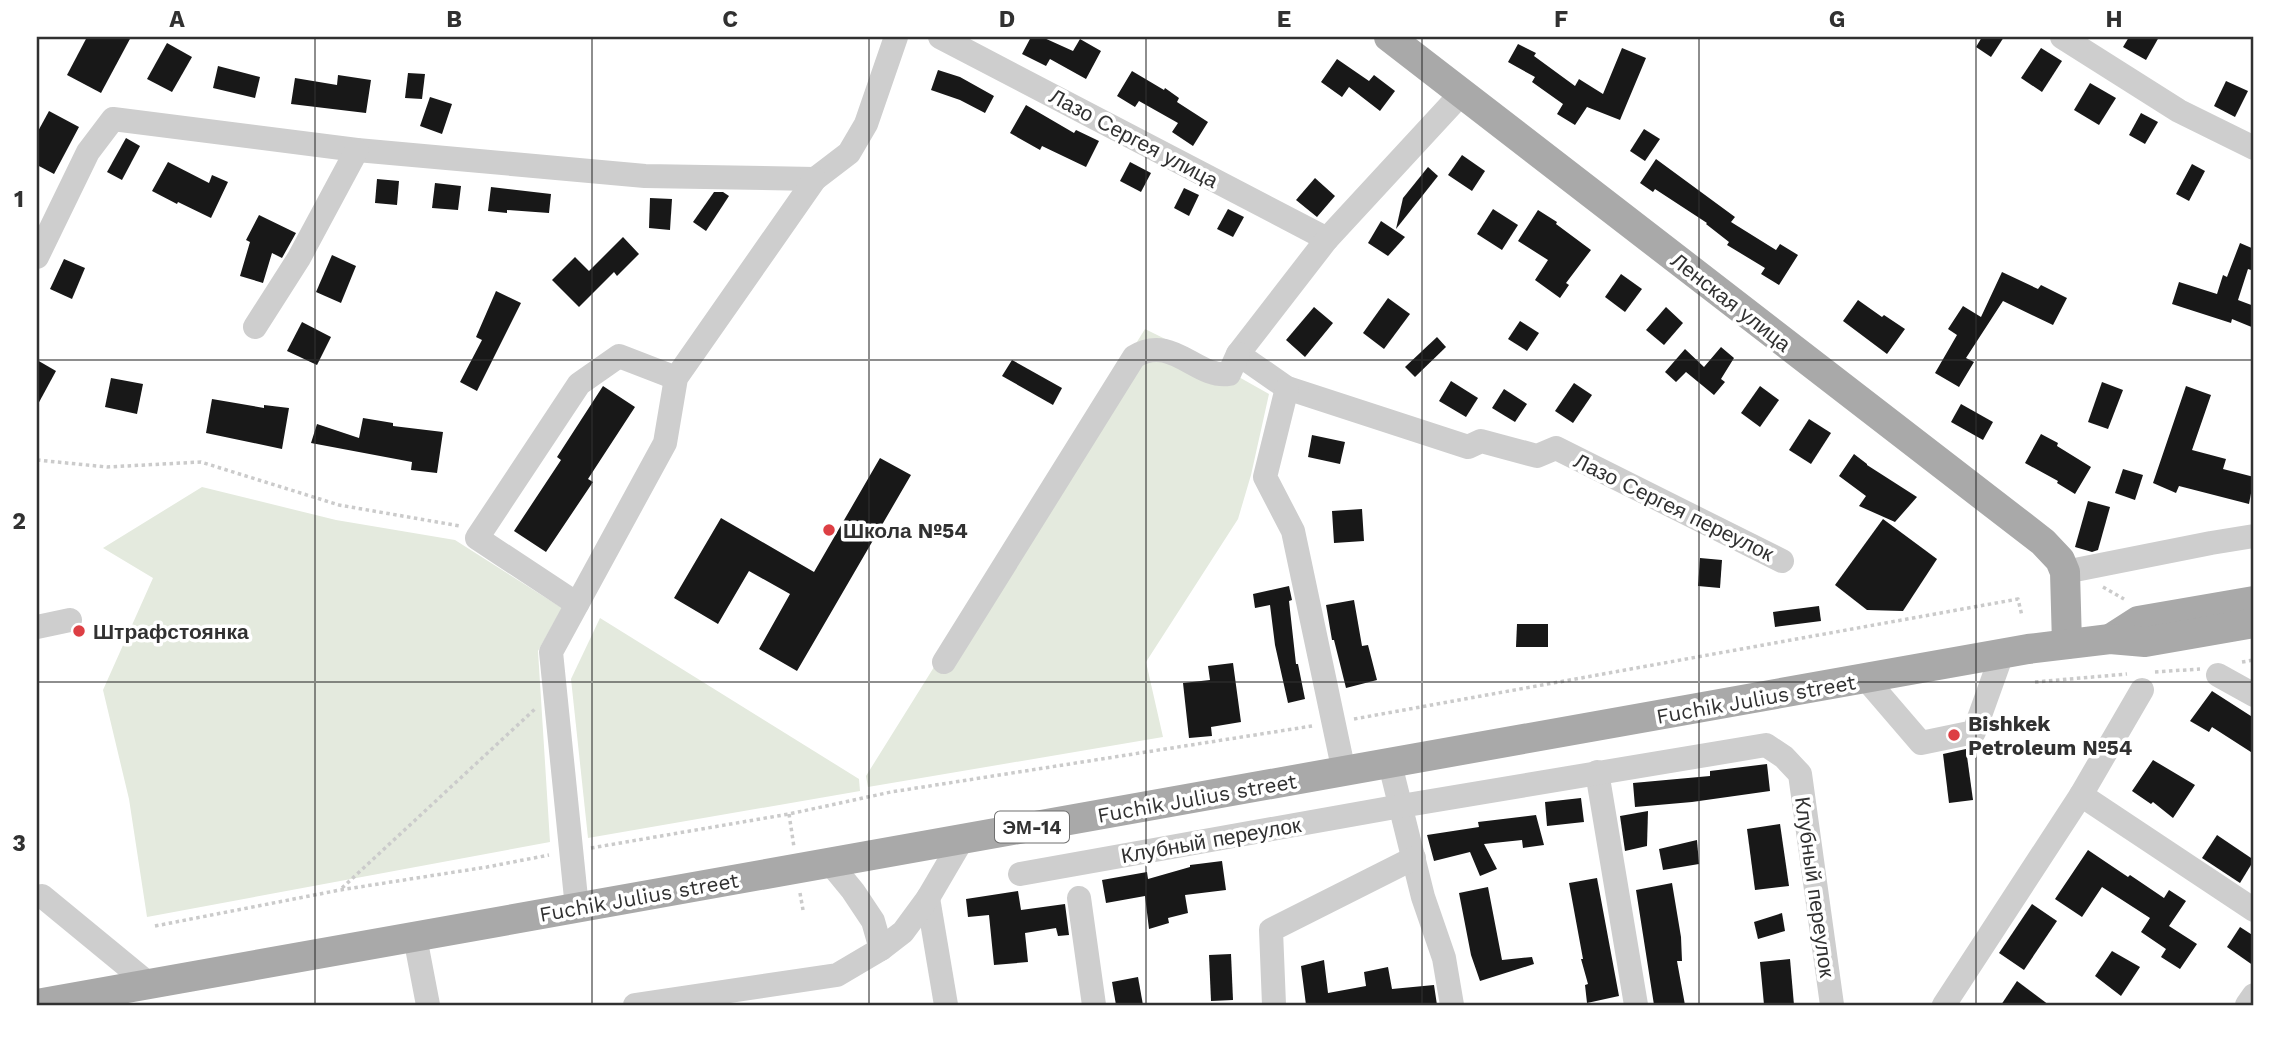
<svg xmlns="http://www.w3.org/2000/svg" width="2291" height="1042" viewBox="0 0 2291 1042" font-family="'Work Sans',sans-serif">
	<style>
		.green { fill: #e4eade }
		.building { fill: #181818 }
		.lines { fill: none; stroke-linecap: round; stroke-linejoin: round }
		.path { stroke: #cbcbcb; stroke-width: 3.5; stroke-dasharray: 3.5 3.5; stroke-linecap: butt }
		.minor { stroke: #cecece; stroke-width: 24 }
		.major { stroke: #a9a9a9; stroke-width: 30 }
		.grid { fill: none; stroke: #313131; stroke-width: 2; stroke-opacity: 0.55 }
		.poi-dot { fill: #dd3f44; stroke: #fff; stroke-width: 2.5 }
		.labels { text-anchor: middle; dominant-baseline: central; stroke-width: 7; stroke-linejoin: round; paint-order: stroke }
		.shield { fill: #fff; stroke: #6f6f6f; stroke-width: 2 }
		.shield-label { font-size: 19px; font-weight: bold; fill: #313131 }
		.street-label { font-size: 21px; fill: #313131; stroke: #fff }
		.poi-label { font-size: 21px; font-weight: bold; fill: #313131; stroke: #fff; text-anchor: start }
		.neatline { fill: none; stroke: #313131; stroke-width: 2.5 }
		.grid-label { font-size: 23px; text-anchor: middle; font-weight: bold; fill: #313131 }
	</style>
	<rect width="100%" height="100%" fill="#fff"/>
	<!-- green -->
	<g class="green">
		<path d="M1145,329L1214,363L1269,394L1251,475L1238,519L1146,662L1163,737L868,787L866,776Z"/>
		<path d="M202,487L336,520L455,540L562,608L538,651L550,842L147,917L129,799L103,690L153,578L103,548Z"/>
		<path d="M600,618L859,779L860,791L588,838L571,679Z"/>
	</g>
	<!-- building -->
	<g class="building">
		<path d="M87,37H131L101,93L67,75Z"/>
		<path d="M1031,37H1042L1073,51L1080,39L1101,51L1086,79L1050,59L1046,66L1022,54Z"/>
		<path d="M1982,37H2004L1991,57L1976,47Z"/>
		<path d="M2129,37H2159L2146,60L2123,47Z"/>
		<path d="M167,43L192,57L172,92L147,79Z"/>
		<path d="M1518,44L1536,53L1534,56L1575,86L1579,79L1603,94L1622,48L1646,58L1620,120L1587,107L1575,125L1557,114L1563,104L1532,82L1535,77L1508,62Z"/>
		<path d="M2041,48L2062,61L2042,92L2021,78Z"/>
		<path d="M1337,59L1369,81L1374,75L1395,91L1380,111L1349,87L1342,97L1321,82Z"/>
		<path d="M218,66L260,77L255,98L213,88Z"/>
		<path d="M938,70L960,77L994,96L985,113L960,100L931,90Z"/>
		<path d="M1132,71L1164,90L1165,88L1179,98L1177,102L1208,122L1193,146L1172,132L1178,123L1139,101L1135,107L1117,96Z"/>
		<path d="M408,73L425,74L422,99L405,98Z"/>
		<path d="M338,75L371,80L366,113L291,104L295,78L337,85Z"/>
		<path d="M2226,81L2248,91L2235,117L2214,106Z"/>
		<path d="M2090,83L2116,98L2099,125L2074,110Z"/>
		<path d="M430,97L452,104L442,134L420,126Z"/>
		<path d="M1026,105L1074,133L1076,130L1099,141L1086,167L1042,146L1040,150L1010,133Z"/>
		<path d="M49,111L79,127L54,174L37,165V133Z"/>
		<path d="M2141,113L2158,122L2145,144L2129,135Z"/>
		<path d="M1644,129L1660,139L1645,161L1630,151Z"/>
		<path d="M126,138L140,146L122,180L107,172Z"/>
		<path d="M1462,155L1485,171L1472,191L1448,175Z"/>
		<path d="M1656,159L1735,217L1731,222L1776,250L1780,244L1798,255L1779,285L1761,274L1765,268L1727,245L1729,242L1706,224L1707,223L1655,189L1653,192L1640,183Z"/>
		<path d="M168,162L209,183L212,175L228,182L211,218L178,202L177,204L152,191Z"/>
		<path d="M1130,162L1151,173L1141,192L1120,181Z"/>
		<path d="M2192,164L2205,171L2189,201L2176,194Z"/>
		<path d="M1428,167L1438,176L1396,229L1403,198Z"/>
		<path d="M1315,178L1335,196L1317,217L1296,200Z"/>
		<path d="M377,179L399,181L397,205L375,203Z"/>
		<path d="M435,183L461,186L458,210L432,208Z"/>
		<path d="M491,187L551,194L549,213L507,210V213L488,211Z"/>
		<path d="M1184,188L1199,195L1189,216L1174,208Z"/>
		<path d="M714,192H723L729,196L706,231L693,222Z"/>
		<path d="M650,198L672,199L670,230L649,228Z"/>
		<path d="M1228,209L1244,217L1233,237L1217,229Z"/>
		<path d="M1493,209L1518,225L1502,250L1477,234Z"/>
		<path d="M1538,210L1557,222L1556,224L1591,250L1566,283L1569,285L1560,298L1535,280L1548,260L1518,241Z"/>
		<path d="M259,215L296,233L282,258L272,253L263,283L240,276L250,242L246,240Z"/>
		<path d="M1381,221L1405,237L1388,256L1368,243Z"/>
		<path d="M623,237L639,254L617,276L614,272L579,307L552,280L575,257L589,271Z"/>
		<path d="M2240,243L2254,249V271L2248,269L2238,300L2254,306V328L2232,319L2231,323L2172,304L2179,282L2217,294L2223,275L2227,277Z"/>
		<path d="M332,255L356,266L341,303L316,292Z"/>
		<path d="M64,259L85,268L72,299L50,289Z"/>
		<path d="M2002,272L2038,289L2041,285L2067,298L2053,325L2003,301L1966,358L1974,362L1959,387L1935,373L1957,335L1948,329L1963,306L1981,317Z"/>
		<path d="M1621,274L1642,289L1625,312L1605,297Z"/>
		<path d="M496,291L521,303L477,391L460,382L482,340L476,337Z"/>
		<path d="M1388,298L1410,314L1384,349L1363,333Z"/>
		<path d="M1858,300L1882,317L1884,315L1905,329L1887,354L1843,321Z"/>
		<path d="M1314,307L1333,323L1305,357L1286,340Z"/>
		<path d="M1666,307L1683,323L1664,345L1646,330Z"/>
		<path d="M1520,321L1539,333L1527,351L1508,339Z"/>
		<path d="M302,322L331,337L317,365L287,351Z"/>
		<path d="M1437,337L1446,347L1415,377L1405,367Z"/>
		<path d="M1721,347L1734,358L1721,379L1725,382L1714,395L1686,372L1676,382L1665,372L1685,349L1704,367Z"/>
		<path d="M37,360L56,371L37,406Z"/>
		<path d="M1012,360L1062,388L1053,405L1002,376Z"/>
		<path d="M111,378L143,384L137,414L105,407Z"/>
		<path d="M1451,381L1478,398L1466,417L1439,401Z"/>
		<path d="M2102,382L2123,390L2108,429L2088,422Z"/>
		<path d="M1574,383L1592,395L1573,423L1555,411Z"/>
		<path d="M603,386L635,407L588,479L593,482L546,552L514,531L561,460L557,457Z"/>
		<path d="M1760,386L1779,400L1760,427L1741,413Z"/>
		<path d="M2186,386L2211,395L2192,450L2226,459L2223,469L2254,477L2249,504L2179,486L2176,493L2153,483Z"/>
		<path d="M1504,389L1527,404L1515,422L1492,408Z"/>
		<path d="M212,399L264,408V405L289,408L282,449L206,433Z"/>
		<path d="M1961,404L1993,422L1983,440L1951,422Z"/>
		<path d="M363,418L393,423V426L443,432L437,473L411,470L412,462L311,443L317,424L359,438Z"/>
		<path d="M1809,419L1831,433L1811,464L1789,450Z"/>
		<path d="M2041,434L2058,443L2057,446L2091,467L2075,494L2057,483L2058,481L2025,463Z"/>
		<path d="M1312,435L1345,442L1340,464L1308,457Z"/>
		<path d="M1854,454L1867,464V465L1917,497L1895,522L1859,506L1866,496L1839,476Z"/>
		<path d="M880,458L911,475L797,671L759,649L790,594L749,571L718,624L674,598L721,518L814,572Z"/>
		<path d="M2123,469L2143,475L2135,500L2115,493Z"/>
		<path d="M2088,501L2110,507L2098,550L2092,552L2075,547Z"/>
		<path d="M1362,509L1364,541L1334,543L1332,511Z"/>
		<path d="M1883,519L1937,559L1903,611L1867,610L1835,585Z"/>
		<path d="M1700,558L1722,560L1720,588L1698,586Z"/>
		<path d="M1289,586L1292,600L1289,601L1296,664H1298L1305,699L1288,703L1275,645L1270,605L1255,608L1253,594Z"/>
		<path d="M1354,600L1362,646L1368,645L1377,680L1346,688L1334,640H1332L1326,605Z"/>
		<path d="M1819,606L1821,621L1775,627L1773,612Z"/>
		<path d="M1517,624H1548V647H1516Z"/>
		<path d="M1233,663L1241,722L1211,727L1212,736L1189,738L1183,683L1210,680L1208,666Z"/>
		<path d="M2212,691L2254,718V754L2212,727L2209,732L2190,721Z"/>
		<path d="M1966,749L1973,800L1949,803L1943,754Z"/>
		<path d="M2153,760L2195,785L2173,818L2153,802L2151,804L2132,791Z"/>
		<path d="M1767,764L1770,791L1692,802L1635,807L1633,783L1710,776V771Z"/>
		<path d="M1581,798L1584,822L1547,826L1545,802Z"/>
		<path d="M1648,811L1647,846L1625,851L1620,816Z"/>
		<path d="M1536,815L1544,845L1523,848L1522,840L1484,844L1497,869L1480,876L1470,852L1434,861L1427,835L1479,827L1478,822Z"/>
		<path d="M1780,824L1789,886L1755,890L1747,829Z"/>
		<path d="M2217,835L2254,860L2240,883L2202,858Z"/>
		<path d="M1697,840L1699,864L1663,870L1659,849Z"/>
		<path d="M2088,850L2128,877L2130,875L2164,898L2169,890L2186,901L2169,926L2197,944L2180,969L2161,957L2166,949L2141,932L2150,918L2102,887L2082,917L2055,899Z"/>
		<path d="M1222,861L1226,890L1185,895L1188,913L1168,918L1169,923L1149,929L1145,896L1106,903L1102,880L1147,872L1148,879L1190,867V865Z"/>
		<path d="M1597,878L1619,996L1587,1003L1585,985L1588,984L1581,959H1583L1569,883Z"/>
		<path d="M1672,883L1681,937L1682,961H1677L1685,1005H1654L1636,890Z"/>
		<path d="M1488,887L1502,960L1532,957L1534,964L1480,981L1471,955L1459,893Z"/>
		<path d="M1018,891L1021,910L1065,904L1069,935L1058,936L1056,928L1025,933L1028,962L994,965L989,915L968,917L966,899Z"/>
		<path d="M2032,904L2057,921L2024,970L1999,953Z"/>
		<path d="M1782,913L1785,931L1758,939L1754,922Z"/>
		<path d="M2240,927L2254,936V966L2227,947Z"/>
		<path d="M2112,951L2140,967L2121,996L2095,976Z"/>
		<path d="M1231,954L1233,1000L1211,1001L1209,955Z"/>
		<path d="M1790,959L1794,1005H1764L1760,962Z"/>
		<path d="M1324,960L1328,993L1366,986L1364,972L1388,967L1392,989L1434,985L1437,1005H1306L1301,966Z"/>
		<path d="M1138,977L1143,1005H1116L1112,982Z"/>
		<path d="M2017,981L2049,1005H2001Z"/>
	</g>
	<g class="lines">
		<!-- path -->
		<g class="path">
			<path d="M37,460L107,467L201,462L339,505L460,526"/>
			<path d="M2103,587L2124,599"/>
			<path d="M2242,662L2254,660"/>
			<path d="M2155,672L2200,669"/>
			<path d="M2035,682L2127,674"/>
			<path d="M1354,719L2018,599L2022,616"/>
			<path d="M789,814L794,847"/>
			<path d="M591,848L789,814L891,792L1312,726"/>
			<path d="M342,888L536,708"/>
			<path d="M800,893L803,910"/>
			<path d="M155,926L340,890L487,867L549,855"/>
		</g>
		<!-- minor -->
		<g class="minor">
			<path d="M940,37L1327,239"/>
			<path d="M2062,37L2179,111L2254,148"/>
			<path d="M1461,94L1327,239L1238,354L1287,388L1468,447L1481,441L1537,456L1556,448L1782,561"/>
			<path d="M37,257L88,152L113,119L357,150L645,176L815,179L849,153L866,124L896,37"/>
			<path d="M255,327L299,258L357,150"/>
			<path d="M1287,388L1265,477L1293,531L1344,772"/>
			<path d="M2065,572L2211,543L2254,536"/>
			<path d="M577,604L477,538L579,384L619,356L676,378"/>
			<path d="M37,627L70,620"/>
			<path d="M944,662L1134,357C1172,333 1196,379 1229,374L1238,354"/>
			<path d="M2218,675L2254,695"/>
			<path d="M1866,679L1921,743L1974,732L2002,654"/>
			<path d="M1390,764L1423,897L1444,958L1452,1005"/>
			<path d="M1597,772L1636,1005"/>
			<path d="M2081,795L2254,910"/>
			<path d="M830,863L853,891L873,921L881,949"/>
			<path d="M1020,874L1401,806L1766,745L1784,757L1800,774L1832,1005"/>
			<path d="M37,897L42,896L149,984"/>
			<path d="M928,898L946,1005"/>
			<path d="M1079,898L1094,1005"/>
			<path d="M577,908L551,652L665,443L676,378L815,179"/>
			<path d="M415,937L428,1005"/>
			<path d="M635,1005L837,975L881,949L903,932L928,898L962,840"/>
			<path d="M1274,1005L1271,930L1414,858"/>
			<path d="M1944,1005L2081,795L2142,690"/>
			<path d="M2247,1005L2254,995"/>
		</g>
		<!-- major -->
		<g class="major">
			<path d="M1389,37L2043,542L2060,560L2065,572L2067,644"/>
			<path d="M2110,639L2138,621L2254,601"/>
			<path d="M37,1004L2028,649L2110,639L2145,642L2254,623"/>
		</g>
	</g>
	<!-- grid -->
	<path class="grid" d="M315,37V1005M592,37V1005M869,37V1005M1146,37V1005M1422,37V1005M1699,37V1005M1976,37V1005M37,360H2254M37,682H2254"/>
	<!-- markers -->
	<g class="poi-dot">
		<circle cx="829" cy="530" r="7"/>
		<circle cx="79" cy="631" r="7"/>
		<circle cx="1954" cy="735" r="7"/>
	</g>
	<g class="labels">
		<!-- shield labels -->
		<rect class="shield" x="995" y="811.5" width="74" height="31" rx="5"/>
		<g class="shield-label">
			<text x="1032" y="827">ЭМ-14</text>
		</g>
		<!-- street labels -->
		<g class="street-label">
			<text transform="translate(1134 138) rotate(28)">Лазо Сергея улица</text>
			<text transform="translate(1731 302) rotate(38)">Ленская улица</text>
			<text transform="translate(1674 507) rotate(26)">Лазо Сергея переулок</text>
			<text transform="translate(1756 699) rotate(-10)">Fuchik Julius street</text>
			<text transform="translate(1197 798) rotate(-10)">Fuchik Julius street</text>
			<text transform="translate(1211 840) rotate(-10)">Клубный переулок</text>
			<text transform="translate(1815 887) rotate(82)">Клубный переулок</text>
			<text transform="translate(639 897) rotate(-10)">Fuchik Julius street</text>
		</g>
		<!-- poi labels -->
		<g class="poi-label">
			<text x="843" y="530">Школа №54</text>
			<text x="93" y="631">Штрафстоянка</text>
			<text x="1968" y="723">Bishkek<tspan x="1968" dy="24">Petroleum №54</tspan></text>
		</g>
	</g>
	<!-- border -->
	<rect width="2291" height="1042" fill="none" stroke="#ffffff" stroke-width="77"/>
	<rect x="38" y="38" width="2214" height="966" class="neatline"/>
	<g class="grid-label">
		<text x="177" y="27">A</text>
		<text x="454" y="27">B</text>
		<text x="730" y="27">C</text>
		<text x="1007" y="27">D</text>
		<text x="1284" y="27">E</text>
		<text x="1561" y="27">F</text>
		<text x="1837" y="27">G</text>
		<text x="2114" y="27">H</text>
		<text x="19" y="207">1</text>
		<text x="19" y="529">2</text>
		<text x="19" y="851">3</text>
	</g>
</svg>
